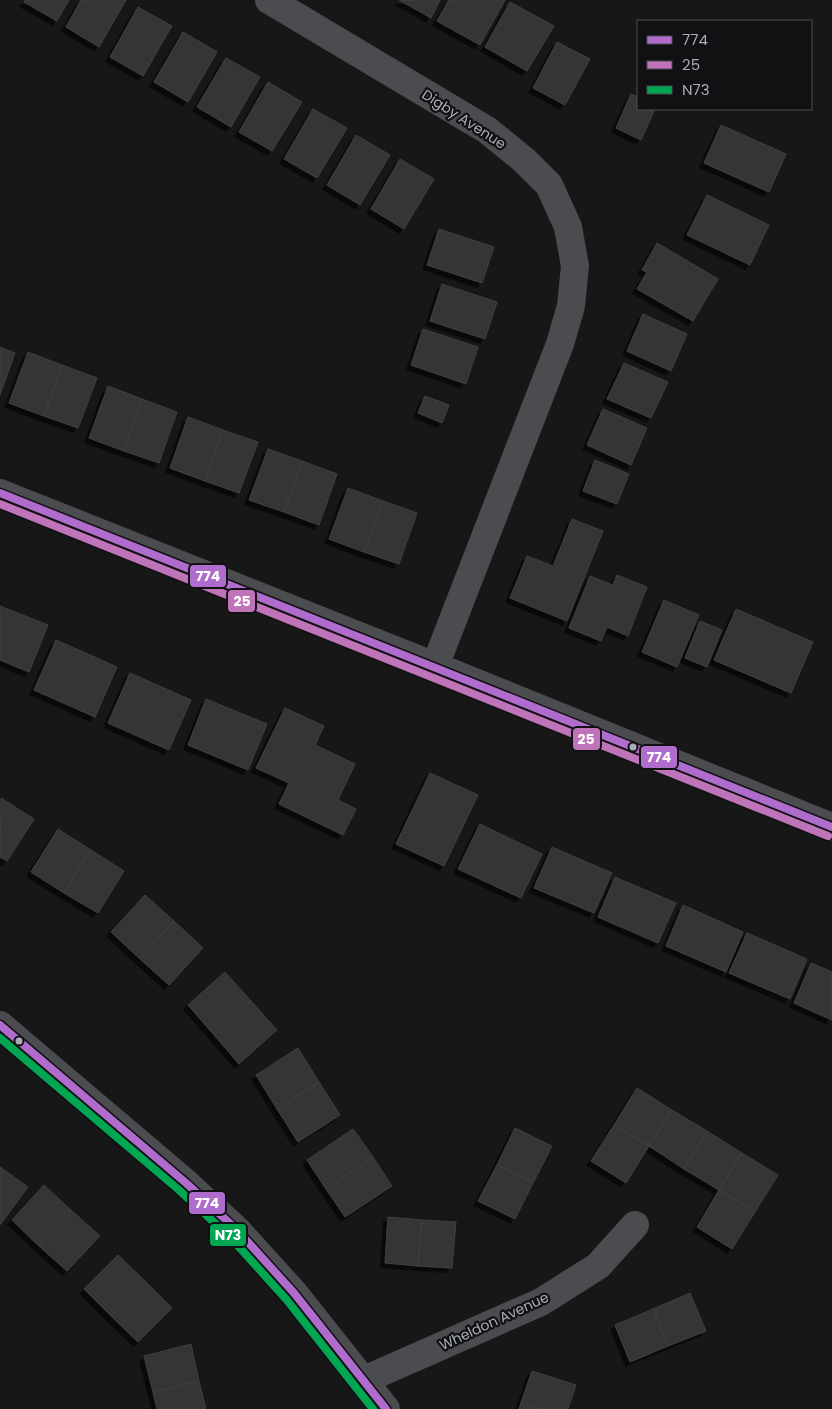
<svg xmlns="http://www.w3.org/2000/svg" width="832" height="1409" viewBox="0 0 832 1409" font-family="Poppins,sans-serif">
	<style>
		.building { fill: #353536; stroke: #3f4043; filter: url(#shadow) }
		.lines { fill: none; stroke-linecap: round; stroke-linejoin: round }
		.minor { stroke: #4b4c50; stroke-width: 28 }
		.tertiary { stroke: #4b4c50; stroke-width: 28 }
		.bus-1-casing { stroke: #111113; stroke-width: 11 }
		.bus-2-casing { stroke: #111113; stroke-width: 11 }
		.bus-3-casing { stroke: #111113; stroke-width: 11 }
		.bus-1 { stroke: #b06ccc; stroke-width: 8 }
		.bus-2 { stroke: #bf73b8; stroke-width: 8 }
		.bus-3 { stroke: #00a651; stroke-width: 8 }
		.bus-dot { fill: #a8adb8; stroke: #111113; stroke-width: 2 }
		.labels { text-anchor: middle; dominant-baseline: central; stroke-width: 4.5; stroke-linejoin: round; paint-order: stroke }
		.street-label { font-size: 14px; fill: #a8adb8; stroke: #111113 }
		.line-badge { stroke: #111113; stroke-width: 2 }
		.badge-label { font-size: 14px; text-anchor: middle; font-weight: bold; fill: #fff }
	</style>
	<defs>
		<filter id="shadow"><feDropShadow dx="-4.5" dy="4.5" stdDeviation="0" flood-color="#0009"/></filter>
	</defs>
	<rect width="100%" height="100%" fill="#171717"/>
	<!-- building -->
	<g class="building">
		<path d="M25,0H69L57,21L24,2Z"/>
		<path d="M81,0H126L99,47L66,27Z"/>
		<path d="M399,0H440L431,18Z"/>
		<path d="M449,0H505L480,45L437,21Z"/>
		<path d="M510,2L554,26L527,71L485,47Z"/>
		<path d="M138,7L172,26L143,76L110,57Z"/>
		<path d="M183,32L217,52L188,102L154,82Z"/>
		<path d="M557,42L590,59L565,105L533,88Z"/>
		<path d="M226,58L260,77L231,127L197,107Z"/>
		<path d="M268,82L302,102L272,151L239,132Z"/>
		<path d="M631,94L638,97V109H655L641,140L616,128Z"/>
		<path d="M313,109L347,128L317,178L284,159Z"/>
		<path d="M721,125L786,154L769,192L704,163Z"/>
		<path d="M356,135L390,155L360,205L327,185Z"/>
		<path d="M400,159L434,179L404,229L371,209Z"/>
		<path d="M707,195L769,225L750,265L687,235Z"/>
		<path d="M439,229L494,247L482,283L427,265Z"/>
		<path d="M657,243L718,279L693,321L637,289L647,272L642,270Z"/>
		<path d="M442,284L497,302L485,339L430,321Z"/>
		<path d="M643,314L687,334L671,371L627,351Z"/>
		<path d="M423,329L478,347L466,384L411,365Z"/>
		<path d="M0,347L15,353L0,395Z"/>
		<path d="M28,352L62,365L44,416L9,403Z"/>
		<path d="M624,363L668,382L651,418L607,399Z"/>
		<path d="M62,365L97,378L78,428L44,416Z"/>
		<path d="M108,386L142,399L124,451L89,438Z"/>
		<path d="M425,396L449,405L442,423L418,413Z"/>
		<path d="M142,399L177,412L159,463L124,451Z"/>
		<path d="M603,409L647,428L631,465L587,445Z"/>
		<path d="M188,417L223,430L205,481L170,468Z"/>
		<path d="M223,430L258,442L239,493L205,481Z"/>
		<path d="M268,449L302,461L284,512L249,500Z"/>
		<path d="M595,460L629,474L617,504L583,491Z"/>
		<path d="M302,461L337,474L319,525L284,512Z"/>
		<path d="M348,488L383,501L364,552L329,539Z"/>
		<path d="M383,501L417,513L399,564L364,552Z"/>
		<path d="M572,519L603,531L567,621L510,598L527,556L553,566Z"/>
		<path d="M617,575L647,587L628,636L607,627L601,641L569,628L590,576L613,585Z"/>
		<path d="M664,600L699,615L677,667L642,652Z"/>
		<path d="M0,606L48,625L29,672L0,660Z"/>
		<path d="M736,609L813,642L791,693L714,660Z"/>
		<path d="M700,621L722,630L707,667L685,658Z"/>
		<path d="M56,640L117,667L95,717L34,690Z"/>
		<path d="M130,673L191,700L169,750L108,723Z"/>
		<path d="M206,699L267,724L248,770L188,745Z"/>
		<path d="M285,708L324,726L315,745L355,764L338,800L356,809L343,835L279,804L289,783L256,768Z"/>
		<path d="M430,773L478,795L444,866L396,844Z"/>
		<path d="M1,798L34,819L7,861L0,857Z"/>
		<path d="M480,824L542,854L521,898L458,869Z"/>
		<path d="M58,829L91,850L64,893L31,872Z"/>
		<path d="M552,847L612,873L594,913L534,888Z"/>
		<path d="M91,850L124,871L98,913L64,893Z"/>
		<path d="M615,877L676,903L658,943L598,917Z"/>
		<path d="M145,895L174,921L140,959L111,932Z"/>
		<path d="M683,905L743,932L726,972L666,946Z"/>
		<path d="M174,921L203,948L169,985L140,959Z"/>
		<path d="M747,933L807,959L790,999L729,973Z"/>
		<path d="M811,963L832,972V1020L794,1003Z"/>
		<path d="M225,972L251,1001L214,1035L188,1005Z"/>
		<path d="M251,1001L277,1030L239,1064L214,1035Z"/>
		<path d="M298,1048L319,1082L277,1109L256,1075Z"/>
		<path d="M319,1082L340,1115L298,1142L277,1109Z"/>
		<path d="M637,1088L672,1110L649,1146L614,1125Z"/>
		<path d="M672,1110L707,1131L684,1169L649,1146Z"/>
		<path d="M614,1125L649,1146L626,1183L591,1161Z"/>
		<path d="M515,1128L552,1146L533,1183L497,1165Z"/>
		<path d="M353,1129L373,1157L326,1189L307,1160Z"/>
		<path d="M707,1131L742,1153L719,1190L684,1169Z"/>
		<path d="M742,1153L778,1175L755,1212L719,1190Z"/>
		<path d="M373,1157L392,1186L345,1217L326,1189Z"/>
		<path d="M497,1165L533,1183L515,1219L478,1201Z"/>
		<path d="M0,1167L28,1187L0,1225Z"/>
		<path d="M44,1185L72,1211L39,1246L12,1220Z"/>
		<path d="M719,1190L755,1212L732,1249L697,1227Z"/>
		<path d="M72,1211L100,1236L67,1271L39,1246Z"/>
		<path d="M388,1217L422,1220L418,1266L385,1263Z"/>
		<path d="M422,1220L456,1222L452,1268L418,1266Z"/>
		<path d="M118,1255L145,1281L111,1316L84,1289Z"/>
		<path d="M145,1281L172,1308L138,1342L111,1316Z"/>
		<path d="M690,1293L706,1331L668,1346L653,1309Z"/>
		<path d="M653,1309L668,1346L630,1362L615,1325Z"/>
		<path d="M191,1344L199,1381L153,1392L144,1356Z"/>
		<path d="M532,1371L576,1385L568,1409H540L521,1403Z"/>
		<path d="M199,1381L206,1409H157L153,1392Z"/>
		<path d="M521,1403L540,1409H519Z"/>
	</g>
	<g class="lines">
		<!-- minor -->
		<g class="minor">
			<path d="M269,0L487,130L524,160L549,185L568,227L575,266L571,306L560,344L435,666"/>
			<path d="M364,1380L541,1302L598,1266L635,1225"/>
		</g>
		<!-- tertiary -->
		<g class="tertiary">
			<path d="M0,493L435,666L832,827"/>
			<path d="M0,1025L186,1183L237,1230L294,1293L386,1409"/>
		</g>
		<!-- bus-1 casing -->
		<g class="bus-1-casing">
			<g id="bus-1">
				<path d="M0,493L832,827"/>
				<path d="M0,1025L186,1183L237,1230L294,1293L386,1409"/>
			</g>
		</g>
		<!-- bus-2 casing -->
		<g class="bus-2-casing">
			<path id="bus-2" d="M0,504L828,836"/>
		</g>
		<!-- bus-3 casing -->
		<g class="bus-3-casing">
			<path id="bus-3" d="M0,1038L179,1190L230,1237L286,1299L373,1409"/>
		</g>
		<!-- bus-1 -->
		<use href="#bus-1" class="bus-1"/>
		<!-- bus-2 -->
		<use href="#bus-2" class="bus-2"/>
		<!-- bus-3 -->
		<use href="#bus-3" class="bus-3"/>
	</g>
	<!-- markers -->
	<g class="bus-dot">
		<circle cx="633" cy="747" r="4.5"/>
		<circle cx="19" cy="1041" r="4.5"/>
	</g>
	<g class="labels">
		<!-- street labels -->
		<g class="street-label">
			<text transform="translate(464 119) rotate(33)">Digby Avenue</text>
			<text transform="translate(494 1321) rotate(-25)">Wheldon Avenue</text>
		</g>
	</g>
	<g class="line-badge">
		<rect x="189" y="564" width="38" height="24" rx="5" fill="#b06ccc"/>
		<rect x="227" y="589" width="29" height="24" rx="5" fill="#bf73b8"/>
		<rect x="572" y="727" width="29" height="24" rx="5" fill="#bf73b8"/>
		<rect x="640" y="745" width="38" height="24" rx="5" fill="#b06ccc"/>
		<rect x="188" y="1191" width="38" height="24" rx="5" fill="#b06ccc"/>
		<rect x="209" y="1223" width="38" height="24" rx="5" fill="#00a651"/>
	</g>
	<g class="badge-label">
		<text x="208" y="581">774</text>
		<text x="242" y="606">25</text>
		<text x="586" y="744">25</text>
		<text x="659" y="762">774</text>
		<text x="207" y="1208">774</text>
		<text x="228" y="1240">N73</text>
	</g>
	<!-- legend -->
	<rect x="637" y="20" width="175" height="90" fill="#111113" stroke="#4d4f55"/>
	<rect x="647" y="36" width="25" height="8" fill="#b06ccc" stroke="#4d4f55"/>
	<text x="682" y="45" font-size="15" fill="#a8adb8">774</text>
	<rect x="647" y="61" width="25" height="8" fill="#bf73b8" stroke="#4d4f55"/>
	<text x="682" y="70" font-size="15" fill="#a8adb8">25</text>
	<rect x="647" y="86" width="25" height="8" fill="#00a651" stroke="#4d4f55"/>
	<text x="682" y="95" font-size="15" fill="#a8adb8">N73</text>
</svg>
